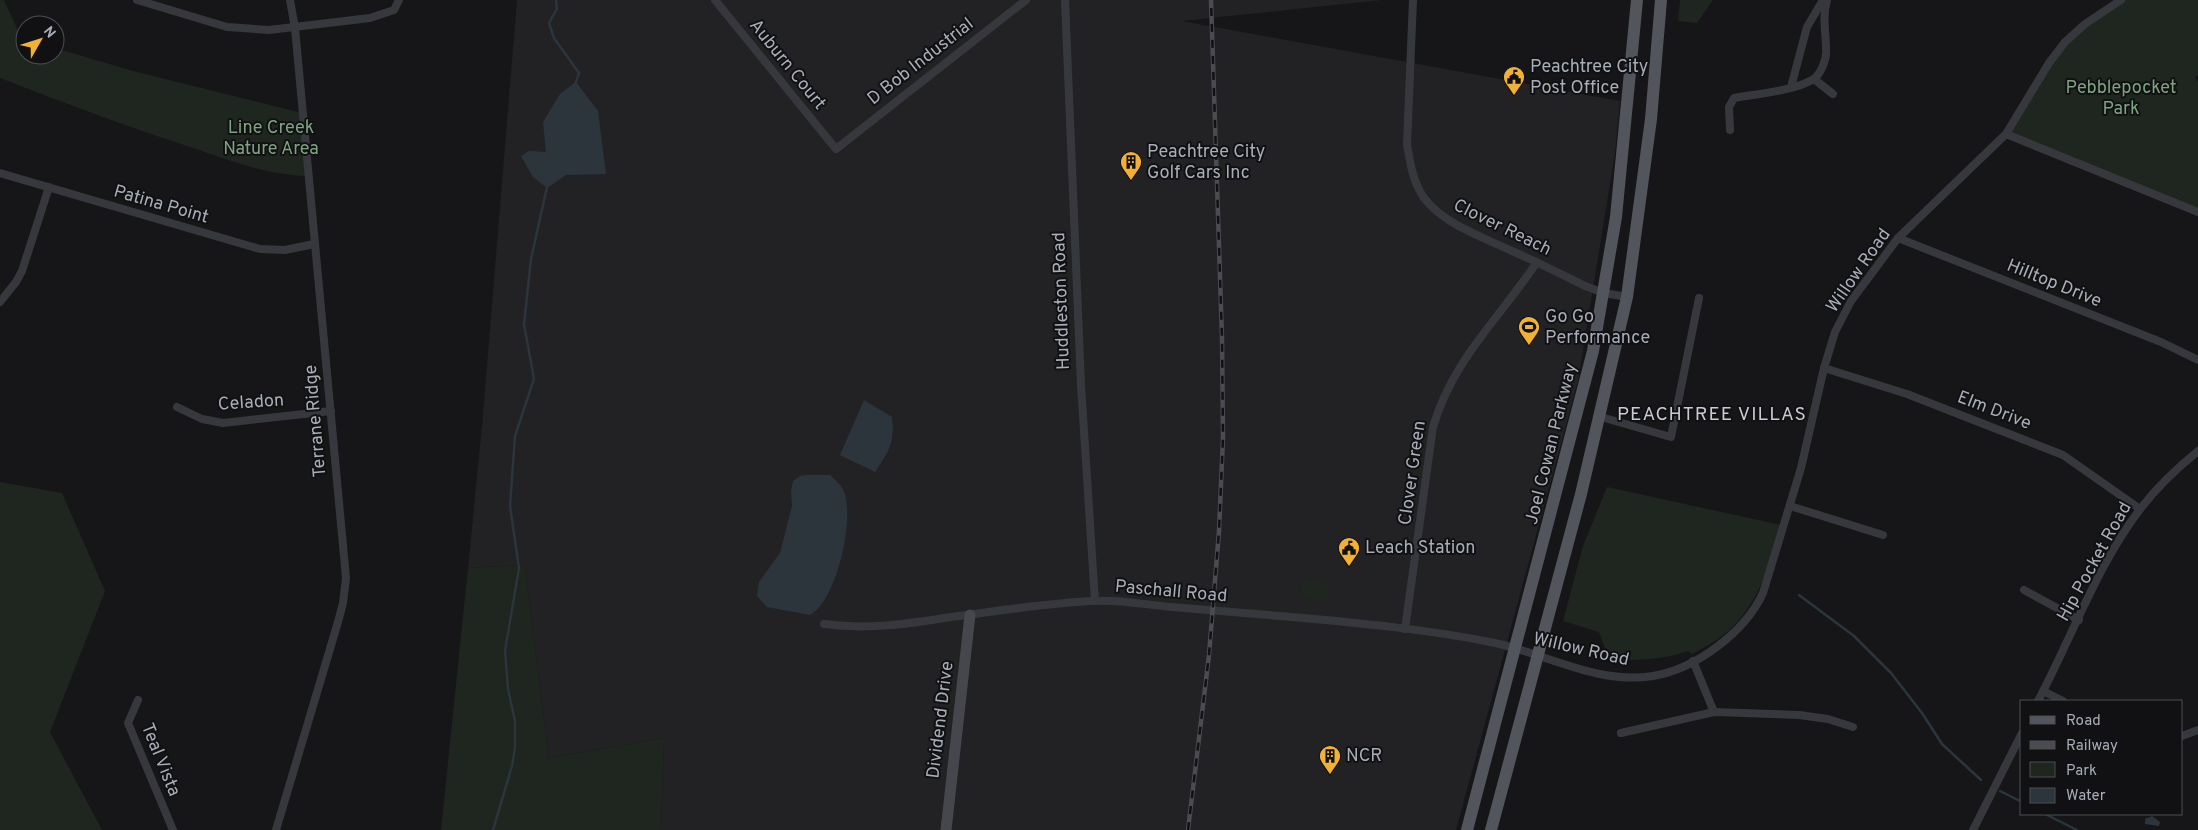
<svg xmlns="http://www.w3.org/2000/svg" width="2198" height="830" viewBox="0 0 2198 830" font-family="Overpass,sans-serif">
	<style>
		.built { fill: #222225 }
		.green { fill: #1e261f }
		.water { fill: #2c353c }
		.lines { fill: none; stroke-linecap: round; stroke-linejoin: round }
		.stream { stroke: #2c353c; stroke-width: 2.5 }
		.street { stroke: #37383d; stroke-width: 8 }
		.secondary { stroke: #45474d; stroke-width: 11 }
		.primary { stroke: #53555c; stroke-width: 12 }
		.rail-casing { stroke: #4a4c52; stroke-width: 4.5 }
		.rail { stroke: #111113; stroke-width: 2.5; stroke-dasharray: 8; stroke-linecap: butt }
		.labels { text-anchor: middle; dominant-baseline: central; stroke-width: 4; stroke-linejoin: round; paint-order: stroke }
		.street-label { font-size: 18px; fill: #a8adb8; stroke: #111113 }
		.poi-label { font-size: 18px; fill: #a8adb8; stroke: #111113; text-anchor: start }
		.park-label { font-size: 18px; fill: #7fa381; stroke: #111113 }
		.neighbourhood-label { font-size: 19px; letter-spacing: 1px; fill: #c9ccd4; stroke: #111113 }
	</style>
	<rect width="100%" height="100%" fill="#161618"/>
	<!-- built -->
	<path class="built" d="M517,0H1382L1182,21L1620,101L1615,153L1578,381L1456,830H661L664,738L549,758L525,565L468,568L482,426Z"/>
	<!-- green -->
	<g class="green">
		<path d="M0,0H4L20,35L25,37V55H55V48L133,71L302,113L308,176C268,175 231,161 193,148C128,127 64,103 0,78Z"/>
		<path d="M1680,0H1713L1697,23L1678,21Z"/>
		<path d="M2122,0H2198V75L2195,77L2198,82V212L2006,134L2061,47Z"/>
		<path d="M0,482L62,493L105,591L50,732L102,830H0Z"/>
		<path d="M1607,487L1781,525C1771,565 1756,610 1722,636C1713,643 1702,648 1692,654L1688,651C1662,660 1636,661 1609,659L1599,632L1563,621L1583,546Z"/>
		<path d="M525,565L549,758L664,738L661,830H441L468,568Z"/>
		<path d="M1303,578L1330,583L1327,601L1300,597Z"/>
	</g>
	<!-- water -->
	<g class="water">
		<path d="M576,82L598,111L606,174L566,175L547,188L533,177L521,156L529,151L546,152L543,122L560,94Z"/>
		<path d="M864,400L892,417C895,443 889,451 875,472L840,455Z"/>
		<path d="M806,475H830C834,479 840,484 843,489C856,516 837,601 810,615L767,607L757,596L759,582L780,553L792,506L791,491L793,481L800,476Z"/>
		<path d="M2152,816L2160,822L2159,826L2145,824V819Z"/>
	</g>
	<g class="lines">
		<!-- stream -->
		<g class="stream">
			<path d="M556,0L557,9L549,23L554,38L579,73L575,85"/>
			<path d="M1799,595L1854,636L1891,673L1922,713L1942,744L1981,780"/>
			<path d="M2000,791L2022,802"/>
			<path d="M2045,814L2077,830"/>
			<path d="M493,830L512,766L515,747V721L508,689L505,651L519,568L510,506L515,436L534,379L524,324L531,259L547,187"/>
		</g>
		<!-- street -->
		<g class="street">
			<path d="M137,0L227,27L269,30L370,18L394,10L399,0"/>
			<path d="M715,0L836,149L1026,0"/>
			<path d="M1065,0L1081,385L1095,601"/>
			<path d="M1413,0L1407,144C1410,163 1413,182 1424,198C1445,225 1483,237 1512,251C1537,262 1561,274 1585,286L1604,293L1627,297"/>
			<path d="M1814,79L1833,94"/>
			<path d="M1791,87L1807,27L1823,0"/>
			<path d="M1730,130L1729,107L1734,98C1756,94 1793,91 1812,80C1821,75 1827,59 1826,49C1826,32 1822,18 1827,0"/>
			<path d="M2006,134L2198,212"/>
			<path d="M0,173L260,249L285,250L314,244"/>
			<path d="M1898,238L2161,342L2198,360"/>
			<path d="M0,302L16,282L22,271L49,187"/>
			<path d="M1824,368L1907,394L2063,455L2140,509"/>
			<path d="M177,407L202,419L223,423L331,411"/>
			<path d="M1601,417L1671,437L1699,298"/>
			<path d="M1790,506L1883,535"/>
			<path d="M2024,590L2079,620"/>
			<path d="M824,624C867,630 908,624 951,617C998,611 1046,603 1093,601C1119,599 1146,605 1172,607C1216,611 1260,614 1304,618C1368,624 1432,630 1495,643C1546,654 1599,685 1653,676C1696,669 1745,632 1763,593L1801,468L1824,368L1835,332L1851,301L1898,238L2006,134L2049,63L2065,42L2085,24L2121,0"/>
			<path d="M1405,629L1433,427C1453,359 1499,319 1537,262"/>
			<path d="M1693,661L1714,712"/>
			<path d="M2043,691L2063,701"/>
			<path d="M138,700L128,723L173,830"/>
			<path d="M2038,701C2071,639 2098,563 2141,508C2157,487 2177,468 2198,451"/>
			<path d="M1621,733L1714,712L1799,715L1828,719L1853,727"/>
			<path d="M2182,736L2198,730"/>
			<path d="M276,830L338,622L343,603L346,578L295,28L290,0"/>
			<path d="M1973,830L2022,733"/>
		</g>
		<!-- secondary -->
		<path class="secondary" d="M946,830L970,615"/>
		<!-- primary -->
		<g class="primary">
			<path d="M1467,830L1593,351L1616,217L1637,0"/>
			<path d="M1491,830L1581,494L1627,297L1651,119L1661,0"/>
		</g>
		<!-- rail casing -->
		<g class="rail-casing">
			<path id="rail" d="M1188,830L1209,655L1219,531L1223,438L1222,338L1211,0"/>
		</g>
		<!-- rail -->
		<use href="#rail" class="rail"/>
	</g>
	<!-- icons -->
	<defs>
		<g id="civic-pin" transform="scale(1.125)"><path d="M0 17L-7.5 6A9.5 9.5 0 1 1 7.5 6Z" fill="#f2b134" stroke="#111113"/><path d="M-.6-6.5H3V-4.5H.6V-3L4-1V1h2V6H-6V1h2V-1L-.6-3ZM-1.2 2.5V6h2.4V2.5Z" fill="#111"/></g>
		<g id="building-pin" transform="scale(1.125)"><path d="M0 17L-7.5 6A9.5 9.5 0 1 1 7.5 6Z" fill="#f2b134" stroke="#111113"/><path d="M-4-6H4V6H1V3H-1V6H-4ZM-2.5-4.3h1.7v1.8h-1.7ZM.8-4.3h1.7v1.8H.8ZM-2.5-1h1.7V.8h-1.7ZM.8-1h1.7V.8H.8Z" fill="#111"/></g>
		<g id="stadium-pin" transform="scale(1.125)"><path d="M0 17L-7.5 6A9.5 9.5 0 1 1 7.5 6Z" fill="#f2b134" stroke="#111113"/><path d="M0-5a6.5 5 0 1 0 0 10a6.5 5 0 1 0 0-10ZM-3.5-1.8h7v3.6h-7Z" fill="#111"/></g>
	</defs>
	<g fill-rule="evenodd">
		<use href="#civic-pin" x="1514" y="77"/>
		<use href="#building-pin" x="1131" y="162"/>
		<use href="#stadium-pin" x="1529" y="327"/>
		<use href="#civic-pin" x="1349" y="548"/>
		<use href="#building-pin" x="1330" y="756"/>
	</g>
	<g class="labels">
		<!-- street labels -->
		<g class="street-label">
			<text transform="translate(921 62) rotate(-38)">D Bob Industrial</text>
			<text transform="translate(787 65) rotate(51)">Auburn Court</text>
			<text transform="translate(161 205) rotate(16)">Patina Point</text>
			<text transform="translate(1502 228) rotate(26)">Clover Reach</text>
			<text transform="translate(1859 271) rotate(-55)">Willow Road</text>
			<text transform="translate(2054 284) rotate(22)">Hilltop Drive</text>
			<text transform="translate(1062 301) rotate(-92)">Huddleston Road</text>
			<text transform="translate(251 403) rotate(-4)">Celadon</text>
			<text transform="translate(1994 411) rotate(21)">Elm Drive</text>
			<text transform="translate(316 421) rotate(-95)">Terrane Ridge</text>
			<text transform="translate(1552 444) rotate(-76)">Joel Cowan Parkway</text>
			<text transform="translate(1413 473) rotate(-82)">Clover Green</text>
			<text transform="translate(2095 562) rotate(-61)">Hip Pocket Road</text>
			<text transform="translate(1171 592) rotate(5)">Paschall Road</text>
			<text transform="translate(1581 650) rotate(13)">Willow Road</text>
			<text transform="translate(941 720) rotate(-83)">Dividend Drive</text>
			<text transform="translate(160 760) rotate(68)">Teal Vista</text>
		</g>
		<!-- poi labels -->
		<g class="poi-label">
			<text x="1530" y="67">Peachtree City<tspan x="1530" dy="21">Post Office</tspan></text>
			<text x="1147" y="152">Peachtree City<tspan x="1147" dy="21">Golf Cars Inc</tspan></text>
			<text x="1545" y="317">Go Go<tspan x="1545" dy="21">Performance</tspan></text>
			<text x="1365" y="548">Leach Station</text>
			<text x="1346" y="756">NCR</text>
		</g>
		<!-- park labels -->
		<g class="park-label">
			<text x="2121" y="88">Pebblepocket<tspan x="2121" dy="21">Park</tspan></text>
			<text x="271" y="128">Line Creek<tspan x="271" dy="21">Nature Area</tspan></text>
		</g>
		<!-- neighbourhood labels -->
		<g class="neighbourhood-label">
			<text x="1712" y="415">PEACHTREE VILLAS</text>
		</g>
	</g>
	<!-- legend -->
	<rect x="2020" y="700" width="162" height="115" fill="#111113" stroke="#4d4f55"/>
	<rect x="2030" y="716" width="25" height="8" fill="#53555c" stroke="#4d4f55"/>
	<text x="2066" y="725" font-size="15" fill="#a8adb8">Road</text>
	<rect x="2030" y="741" width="25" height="8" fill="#4a4c52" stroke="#4d4f55"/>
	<text x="2066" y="750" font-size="15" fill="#a8adb8">Railway</text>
	<rect x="2030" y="762" width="25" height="15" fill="#1e261f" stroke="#4d4f55"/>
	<text x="2066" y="775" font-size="15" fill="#a8adb8">Park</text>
	<rect x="2030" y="788" width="25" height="15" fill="#2c353c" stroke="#4d4f55"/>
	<text x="2066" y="800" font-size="15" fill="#a8adb8">Water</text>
	<!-- north arrow -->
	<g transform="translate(40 40) rotate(51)"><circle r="24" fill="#111113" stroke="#4d4f55"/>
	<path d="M0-4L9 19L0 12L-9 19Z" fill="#f2b134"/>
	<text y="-8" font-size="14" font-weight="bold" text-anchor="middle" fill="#a8adb8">N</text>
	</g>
</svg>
